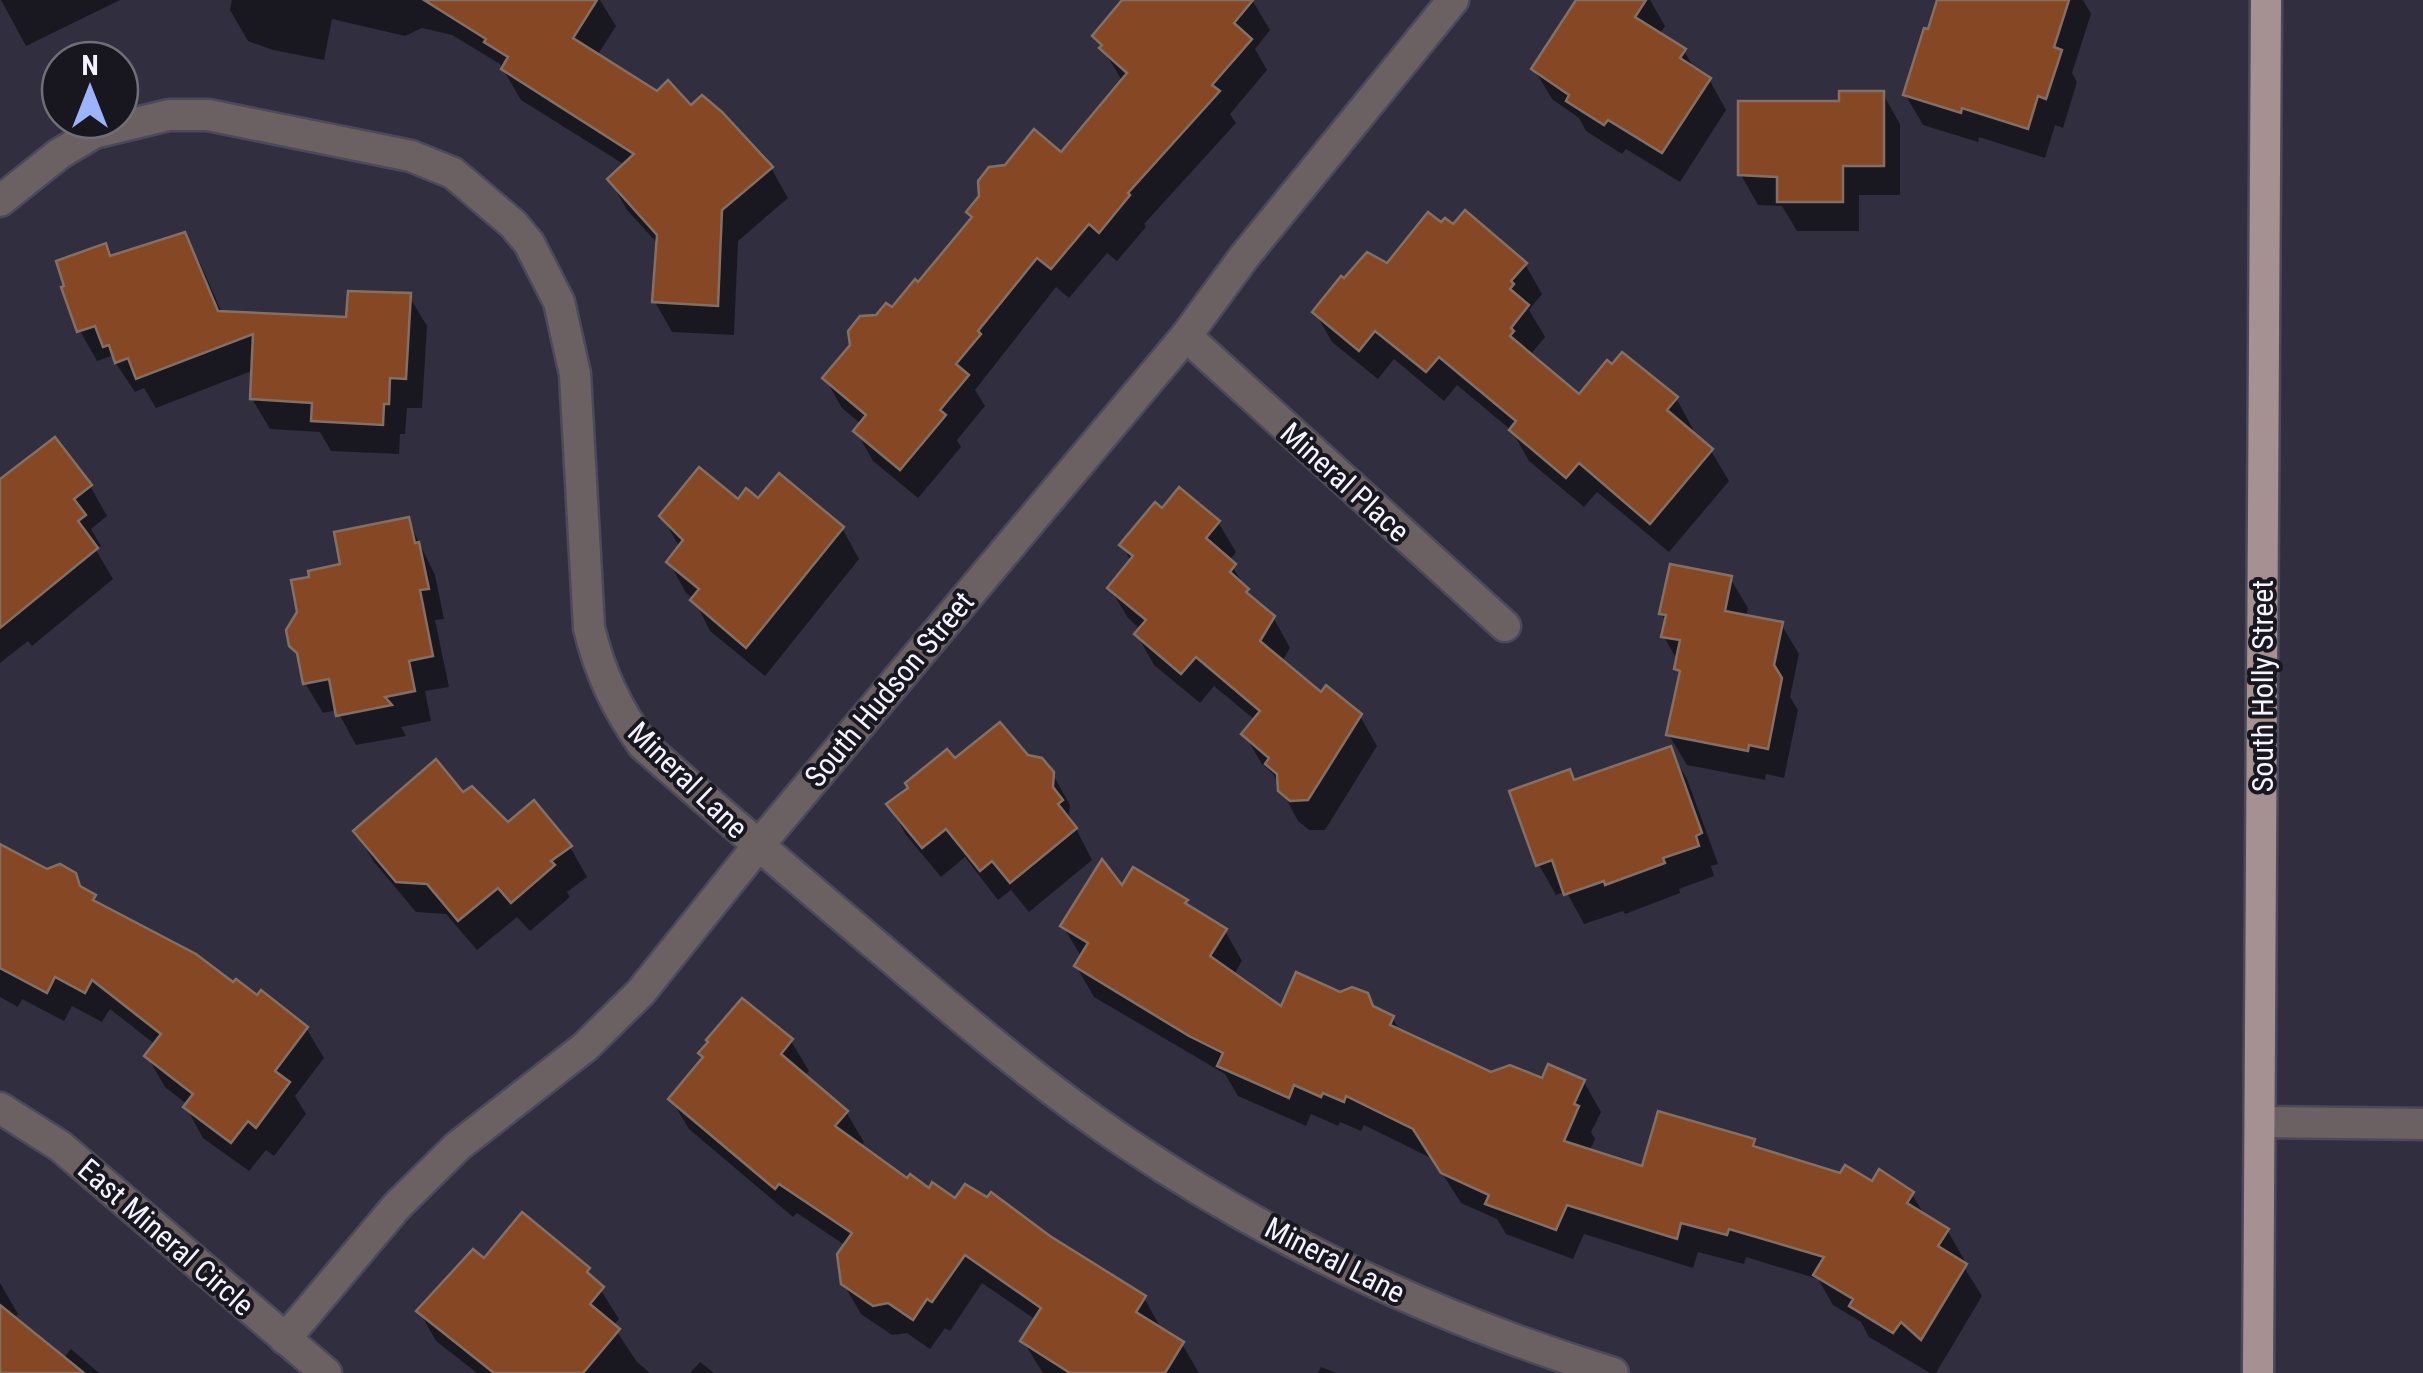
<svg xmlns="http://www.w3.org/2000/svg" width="2423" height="1373" viewBox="0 0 2423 1373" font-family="'Roboto Condensed',sans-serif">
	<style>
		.shadow { fill: #0007 }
		.building { fill: #854724; stroke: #846f65; stroke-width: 2.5 }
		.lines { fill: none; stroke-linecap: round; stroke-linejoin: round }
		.minor-casing { stroke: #4c4a5a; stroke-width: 35 }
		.major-casing { stroke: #4c4a5a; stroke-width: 35 }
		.minor { stroke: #6c6162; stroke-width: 30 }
		.major { stroke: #a69192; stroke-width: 30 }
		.labels { text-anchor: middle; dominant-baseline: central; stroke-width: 8; stroke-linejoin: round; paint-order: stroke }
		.street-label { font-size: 30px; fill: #f5f3ff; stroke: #18171f }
	</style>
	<rect width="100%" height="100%" fill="#302e3f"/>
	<!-- shadow -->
	<g class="shadow">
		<path d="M1,0H120L26,46Z"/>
		<path d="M232,0H600L616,26L597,56L657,94L691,108L771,168L788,198L738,241L734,335L672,332L655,302L659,245L627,210L610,180L625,165L521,100L500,64L452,35L422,28L405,36L332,19L324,60L273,50L248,41L230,10Z"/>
		<path d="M1120,0H1252L1270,30L1255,49L1267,70L1230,114L1236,123L1144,224L1146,227L1117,261L1107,253L1069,298L1056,287L975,390L985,406L957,440L961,447L918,498L873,461L856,431L861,424L842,408L825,378L877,318L892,310L918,285L973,219L969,212L1062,155L1123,82L1095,36L1121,6Z"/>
		<path d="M1578,0H1650L1665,26L1659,35L1684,51L1696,71L1709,79L1726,110L1680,182L1626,149L1622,154L1586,131L1579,118L1552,99L1534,69Z"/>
		<path d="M1940,0H2083L2091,14L2072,73L2077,82L2063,128L2055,125L2045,158L1979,137L1978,142L1923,125L1905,94Z"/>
		<path d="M1883,94L1900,124V195H1859V231H1797L1782,206L1758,205L1741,175L1841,104Z"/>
		<path d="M1442,225L1525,264L1542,294L1529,310L1545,337L1530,355L1580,397L1676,398L1693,429L1690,433L1711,451L1729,481L1669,552L1597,492L1584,507L1529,461L1512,431L1457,385L1444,401L1394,359L1378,379L1332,342L1315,312L1388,266Z"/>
		<path d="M184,235L201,265L222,313L349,319L409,296L427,326L422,408H407L405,434H400L399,454L331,451L320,432L270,429L252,399L254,370L156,408L144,388L135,392L111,356L97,361L80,331L64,289L104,246L111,258Z"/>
		<path d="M0,483L90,486L107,516L91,529L101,546L96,550L113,579L32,646L28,641L0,663Z"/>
		<path d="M738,503L842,528L859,559L765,676L710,631L694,599L686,593L669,562L680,548L662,516Z"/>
		<path d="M1163,511L1218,522L1236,552L1229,561L1251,597L1273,617L1290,648L1281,663L1321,696L1360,716L1377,746L1325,830H1309L1298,821L1273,774L1262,764L1244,734L1255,720L1214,686L1200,703L1154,665L1137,635L1141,630L1128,618L1110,588L1131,561L1122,545Z"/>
		<path d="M408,520L435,575L444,619L435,620L449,687L425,691L431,721L401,727L406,736L356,745L337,710L323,713L305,683L302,664L291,645L343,566Z"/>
		<path d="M1730,578L1748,608L1746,617L1781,624L1799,654L1790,697L1798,710L1784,778L1766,774L1765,780L1687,765L1669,735L1681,677L1677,669L1678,661L1664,637L1667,622L1661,614Z"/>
		<path d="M1669,749L1687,779L1718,864L1711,866L1714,876L1679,889L1680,893L1625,914L1623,911L1584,924L1566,891L1556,895L1539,865L1575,782Z"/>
		<path d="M1026,757L1052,773L1070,805L1069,815L1092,860L1029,912L1011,890L998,900L965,857L941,877L906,835L889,805L955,762Z"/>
		<path d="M463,796L508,825L570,847L587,877L567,892L570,897L530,931L517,917L477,950L446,914L416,912L374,862L356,832Z"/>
		<path d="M0,870L75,875L84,891L94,897L100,907L306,1028L324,1058L295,1096L306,1114L274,1156L266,1150L249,1171L203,1138L186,1107L188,1105L165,1087L147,1056L156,1045L110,1009L102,1022L72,1006L64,1021L22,999L18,1007L0,997Z"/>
		<path d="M1122,889L1186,902L1190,910L1225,931L1242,961L1233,976L1282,1010L1374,1009L1392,1017L1400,1032L1491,1075L1543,1082H1584L1601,1112L1591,1132L1595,1139L1589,1152L1644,1169L1754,1142L1759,1151L1912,1194L1926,1218L1947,1230L1965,1261L1962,1264L1982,1296L1936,1373H1930L1869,1337L1861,1322L1833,1305L1818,1279L1746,1257L1744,1264L1698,1252L1693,1268L1584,1234L1573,1259L1506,1234L1497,1219L1461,1203L1433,1159L1364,1125L1361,1131L1340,1122L1338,1126L1311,1114L1306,1126L1238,1096L1225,1074L1094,997L1076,966L1082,958L1063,926Z"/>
		<path d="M791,1041L809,1071L804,1076L846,1112L864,1142L860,1147L908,1181L1049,1238L1144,1298L1161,1328L1182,1344L1199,1373H1043L1023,1341L1036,1320L982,1283L950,1331L945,1328L930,1349L907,1333L892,1335L861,1314L843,1283L846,1246L797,1213L793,1217L689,1129L671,1099Z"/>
		<path d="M485,1262L588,1270L619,1319L613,1326L637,1362L650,1373H477L436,1341L419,1311Z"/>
		<path d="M0,1283L18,1314L14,1319L63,1359L71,1349L99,1373H0Z"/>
		<path d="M700,1362L714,1373H690Z"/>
		<path d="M1321,1367L1336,1373H1318Z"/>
	</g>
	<!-- building -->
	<g class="building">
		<path d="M424,0H597L573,38L657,91L668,80L691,105L702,95L722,112L773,167L722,210L718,306L652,302L657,235L607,179L634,154L501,69L508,57L484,42L486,39Z"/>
		<path d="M1122,0H1253L1234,23L1252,39L1212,85L1220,91L1128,193L1130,195L1099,233L1089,224L1051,269L1037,258L978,331L981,334L956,364L969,375L940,410L946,415L900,470L853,431L866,415L822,378L850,345L848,331L860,316L876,315L886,303L892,307L915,279L918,282L972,217L966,212L979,196L978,181L989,167L1005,165L1034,129L1061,152L1127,73L1099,48L1102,45L1092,36Z"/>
		<path d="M1576,0H1646L1635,17L1686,49L1680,58L1711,78L1662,153L1608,120L1604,125L1566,101L1569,95L1531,69Z"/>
		<path d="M1937,0H2069L2054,47L2062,50L2046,99L2038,96L2028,129L1962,108L1961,113L1903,95L1924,28L1928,29Z"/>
		<path d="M1839,91H1884V166H1843V202H1777V177L1738,175V101H1839Z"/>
		<path d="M1465,210L1527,263L1511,281L1514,284L1510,289L1529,305L1511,328L1514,331L1510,336L1579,394L1607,360L1612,364L1622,352L1678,397L1667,410L1713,449L1650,524L1579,463L1566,478L1509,430L1516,421L1439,357L1426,372L1375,331L1359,351L1312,312L1341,276L1344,278L1367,252L1387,263L1428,212L1441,222L1445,218L1453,224Z"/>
		<path d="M185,232L218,311L346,317L348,291L411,293L406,379L390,378L389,404H384L383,425L311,421L312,403L250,399L253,334L136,379L128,358L115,363L109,345L103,347L95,326L77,332L61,287L64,286L56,261L106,243L110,256Z"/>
		<path d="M55,437L92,485L74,499L86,515L78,521L98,548L0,628V479Z"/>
		<path d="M699,467L738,499L746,488L758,498L779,473L844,527L746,648L690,600L699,589L666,562L683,540L659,516Z"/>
		<path d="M1179,487L1220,521L1206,538L1236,564L1230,572L1249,589L1246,592L1275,616L1260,641L1321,692L1326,685L1362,714L1308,800L1290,801L1278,791L1277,774L1265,764L1269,758L1241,734L1260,711L1196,657L1181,674L1134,634L1146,620L1107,588L1133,556L1119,545L1155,502L1162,508Z"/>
		<path d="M409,517L415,543L419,542L429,589L420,590L433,656L409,661L415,691L385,697L392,705L336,716L329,679L303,684L297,653L289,646L286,630L297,612L291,580L309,577L308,571L340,564L334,532Z"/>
		<path d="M1670,564L1732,576L1725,611L1783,622L1774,665L1782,678L1768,749L1749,745L1748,751L1666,735L1680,671L1674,669L1680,640L1661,637L1666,615L1659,614Z"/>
		<path d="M1000,722L1028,755L1042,758L1054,772L1053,787L1063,800L1058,804L1077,828L1010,883L992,861L980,871L946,829L922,848L886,804L908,788L905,783L947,749L955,758Z"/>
		<path d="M1671,746L1702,833L1696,836L1699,846L1663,858L1665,863L1605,885L1604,881L1564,895L1552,860L1536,866L1509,791L1570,769L1574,780Z"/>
		<path d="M436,759L463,792L472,786L508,822L534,800L572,846L551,861L555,865L511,903L498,888L458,921L427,884L396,882L353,831Z"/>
		<path d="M0,844L47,869L60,864L76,873L80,886L96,895L93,900L196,954L233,982L236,979L257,995L261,990L308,1027L275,1071L290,1082L256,1128L248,1121L231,1143L183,1107L193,1094L144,1056L161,1034L92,980L85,993L55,977L47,993L0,968Z"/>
		<path d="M1102,859L1122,885L1133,867L1188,900L1185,903L1227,929L1210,956L1281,1006L1296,972L1340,992L1352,987L1368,993L1373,1006L1394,1016L1390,1025L1491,1072L1510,1065L1542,1078L1548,1064L1585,1080L1574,1104L1579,1106L1564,1141L1642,1166L1658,1111L1755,1139L1753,1146L1840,1173L1845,1165L1872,1181L1879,1169L1914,1192L1907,1203L1949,1229L1938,1246L1967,1264L1921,1340L1901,1322L1893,1333L1849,1306L1853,1299L1813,1275L1824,1257L1729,1229L1727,1235L1681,1223L1677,1239L1567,1205L1556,1230L1485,1204L1489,1195L1441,1173L1413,1129L1346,1096L1344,1102L1323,1093L1321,1097L1294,1085L1289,1098L1217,1066L1223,1053L1189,1036L1074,966L1088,943L1060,926Z"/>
		<path d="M742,998L793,1039L781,1054L848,1111L835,1126L907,1178L910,1174L929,1188L932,1182L955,1198L965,1184L987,1197L991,1192L1050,1236L1146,1296L1136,1312L1184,1342L1165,1373H1070L1020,1341L1041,1308L965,1255L932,1302L927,1299L913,1320L888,1303L873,1306L841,1284L837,1254L852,1233L779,1184L775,1189L668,1099L703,1057L698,1053L708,1042L706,1040Z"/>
		<path d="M522,1212L590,1268L587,1272L604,1287L590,1304L620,1329L583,1373H494L416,1311L473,1249L484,1258Z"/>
		<path d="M0,1305L84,1373H0Z"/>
	</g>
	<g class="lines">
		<!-- minor casing -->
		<g class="minor-casing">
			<g id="minor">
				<path d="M0,201L59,154L94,133L169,115H208L411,156L453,173L513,224L529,243L559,302L575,374L589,628C600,673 616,707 643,745C726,818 811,890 896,962C971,1026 1046,1089 1128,1144C1277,1244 1441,1320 1613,1373"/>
				<path d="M1186,336L1505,626"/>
				<path d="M0,1108L60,1146L326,1373"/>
				<path d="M2260,1122L2423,1124"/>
				<path d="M285,1339L397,1206L458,1146L585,1047L641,992L758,846L1186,336L1244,257L1453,0"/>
			</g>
		</g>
		<!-- major casing -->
		<g class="major-casing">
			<path id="major" d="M2258,1373L2266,0"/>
		</g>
		<!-- minor -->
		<use href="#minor" class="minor"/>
		<!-- major -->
		<use href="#major" class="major"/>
	</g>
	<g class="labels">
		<!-- street labels -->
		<g class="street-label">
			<text transform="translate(1345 482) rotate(42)">Mineral Place</text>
			<text transform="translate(2262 686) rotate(-90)">South Holly Street</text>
			<text transform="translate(889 689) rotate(-50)">South Hudson Street</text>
			<text transform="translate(688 780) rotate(44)">Mineral Lane</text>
			<text transform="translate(166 1237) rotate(41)">East Mineral Circle</text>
			<text transform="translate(1335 1260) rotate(27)">Mineral Lane</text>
		</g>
	</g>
	<!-- north arrow -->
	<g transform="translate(90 90)"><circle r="48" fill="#18171f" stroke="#706f79" stroke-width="2.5"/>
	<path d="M0-8L18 38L0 25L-18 38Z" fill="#9db4fd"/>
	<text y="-15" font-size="28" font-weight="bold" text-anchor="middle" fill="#f5f3ff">N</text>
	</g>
</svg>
